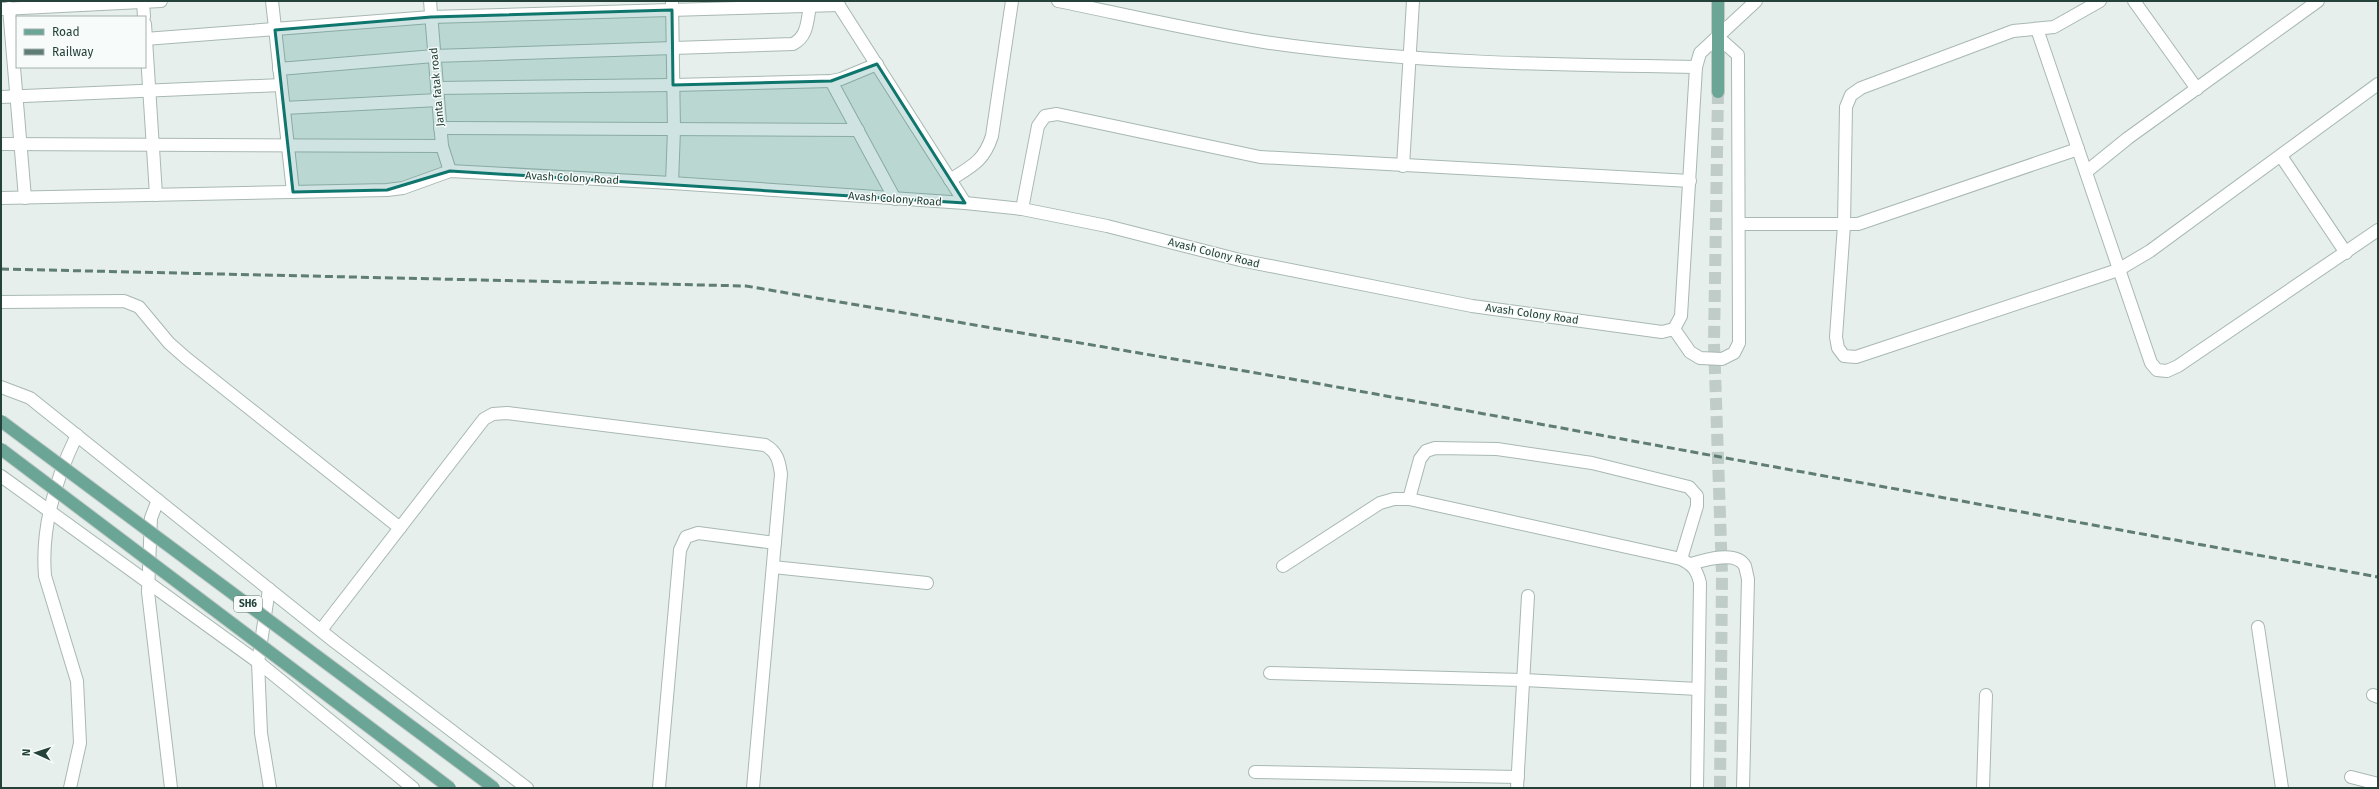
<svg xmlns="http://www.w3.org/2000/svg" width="2379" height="789" viewBox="0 0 2379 789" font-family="'Fira Sans',sans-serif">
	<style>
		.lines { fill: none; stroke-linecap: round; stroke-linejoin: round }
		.major-tunnel { stroke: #bfccc8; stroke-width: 12; stroke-dasharray: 12 6; stroke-linecap: butt }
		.minor-casing { stroke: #a8b8b2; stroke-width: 14 }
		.major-casing { stroke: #c2cac8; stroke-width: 14 }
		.minor { stroke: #fff; stroke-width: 12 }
		.major { stroke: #6aa596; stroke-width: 12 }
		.rail { stroke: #5f7d75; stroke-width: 3; stroke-dasharray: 8 4; stroke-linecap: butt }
		.major-bridge-casing { stroke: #c2cac8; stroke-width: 14; stroke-linecap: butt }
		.major-bridge { stroke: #6aa596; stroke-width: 12 }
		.marked { fill: #0f766e; fill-opacity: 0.2; stroke: #0f766e; stroke-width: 3; stroke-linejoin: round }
		.labels { text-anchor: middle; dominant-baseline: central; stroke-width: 3; stroke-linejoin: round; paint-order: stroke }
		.shield { fill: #f7fbf9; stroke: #637a73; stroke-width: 1 }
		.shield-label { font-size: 10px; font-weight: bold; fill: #24423a }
		.street-label { font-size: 11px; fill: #24423a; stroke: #f7fbf9 }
	</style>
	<rect width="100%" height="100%" fill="#e6efeb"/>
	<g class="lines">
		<!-- major-tunnel -->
		<path class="major-tunnel" d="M1718,92L1714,343L1722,574L1720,788"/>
		<!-- minor casing -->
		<g class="minor-casing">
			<g id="minor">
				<path d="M272,1L293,192"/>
				<path d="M430,1L442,146L450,171"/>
				<path d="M672,1L674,130L672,183"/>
				<path d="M836,1L965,203"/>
				<path d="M1058,1C1127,15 1195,31 1264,42C1407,63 1552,65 1696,67"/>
				<path d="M2100,1L2054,27L2013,31L1861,88L1851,95L1846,107L1844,225L1836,337L1838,348L1844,356L1856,357L2118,270L2150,251L2378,84"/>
				<path d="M2134,1L2197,89"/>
				<path d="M143,2L144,17"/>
				<path d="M9,8L25,198"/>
				<path d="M2,9L161,1"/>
				<path d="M145,24L156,195"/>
				<path d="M2037,29L2151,363L2157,370L2167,371L2178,366L2378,230"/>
				<path d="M145,39L431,17L839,5"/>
				<path d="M279,69L434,56L793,44C808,36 807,21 810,6"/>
				<path d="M831,81L895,199"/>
				<path d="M437,88L673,85L831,81L841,79L877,64"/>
				<path d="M1,97L281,85"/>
				<path d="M284,108L438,100"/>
				<path d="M440,128L858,130"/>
				<path d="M1,144L442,146"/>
				<path d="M2281,156L2346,253"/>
				<path d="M1403,166L1413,1"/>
				<path d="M2086,172L2128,138L2318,1"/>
				<path d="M950,180C972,166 984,161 992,136L1012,1"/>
				<path d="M1,198L387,190L403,188L450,171L672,183L965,203L1022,209L1107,226L1240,260L1472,306L1662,332L1674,329L1681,316L1696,67L1700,53L1756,1"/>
				<path d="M1022,209L1038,126L1045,116L1057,114L1260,157L1690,181"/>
				<path d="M1739,224H1858L2078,149"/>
				<path d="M1,302L124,301L139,307L169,343L186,358L400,528"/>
				<path d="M1674,329L1690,352L1700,358L1722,359L1734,353L1739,343L1738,55L1718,37"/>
				<path d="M1,387L30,398L335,642L527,788"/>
				<path d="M1,476L258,662L413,788"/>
				<path d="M1409,499L1420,459L1426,451L1435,448L1497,449L1592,463L1689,487L1697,496V506L1681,559"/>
				<path d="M158,500L151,518L148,592L171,788"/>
				<path d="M1691,564C1704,560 1736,550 1745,566C1746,570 1747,575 1748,579L1743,788"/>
				<path d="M1283,566L1380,503L1394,499H1409L1681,559C1693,565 1697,570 1700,583L1697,788"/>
				<path d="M773,567L927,583"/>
				<path d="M269,589L258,662L261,733L270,788"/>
				<path d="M2258,627L2282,788"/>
				<path d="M321,630L484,419L493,414L507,413L765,445C777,452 779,460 781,474L753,788"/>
				<path d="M1270,673L1522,680L1698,689"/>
				<path d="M2373,695L2378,697"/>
				<path d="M1255,772L1518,777"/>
				<path d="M2351,777L2378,784"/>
				<path d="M70,788L80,743L77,681L45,576C41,528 56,478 77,435"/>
				<path d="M659,788L680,550L686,537L698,533L775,543"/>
				<path d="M1517,788L1528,596"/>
				<path d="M1983,788L1986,695"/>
			</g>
		</g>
		<!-- major casing -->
		<g class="major-casing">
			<path id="major" d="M1718,92V1"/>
		</g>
		<!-- minor -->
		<use href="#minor" class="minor"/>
		<!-- major -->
		<use href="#major" class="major"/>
		<!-- rail -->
		<path class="rail" d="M1,269L746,286L1315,383L2378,577"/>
		<!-- major-bridge casing -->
		<g class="major-bridge-casing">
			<g id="major-bridge">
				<path d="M1,421L494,788"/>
				<path d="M1,449L450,788"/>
			</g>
		</g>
		<!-- major-bridge -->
		<use href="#major-bridge" class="major-bridge"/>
	</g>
	<!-- marked area -->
	<path class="marked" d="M672,10L673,85L831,81L877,64L965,203L450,171L387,190L293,192L275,30L431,17Z"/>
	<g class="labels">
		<!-- shield labels -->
		<rect class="shield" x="234" y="596" width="28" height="16" rx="3"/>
		<g class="shield-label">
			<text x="248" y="604">SH6</text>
		</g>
		<!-- street labels -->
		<g class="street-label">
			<text transform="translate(437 87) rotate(-95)">Janta fatak road</text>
			<text transform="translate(572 178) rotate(3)">Avash Colony Road</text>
			<text transform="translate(895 199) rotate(4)">Avash Colony Road</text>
			<text transform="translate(1214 253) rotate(14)">Avash Colony Road</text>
			<text transform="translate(1532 314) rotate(8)">Avash Colony Road</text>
		</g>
	</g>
	<!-- border -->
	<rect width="2379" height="789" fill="none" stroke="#24423a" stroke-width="4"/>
	<!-- legend -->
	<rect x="16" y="16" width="130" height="52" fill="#f7fbf9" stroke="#a3b1ad"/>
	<rect x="24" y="29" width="20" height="6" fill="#6aa596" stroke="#a3b1ad"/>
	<text x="52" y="36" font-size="12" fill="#24423a">Road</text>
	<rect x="24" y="49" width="20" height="6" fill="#5f7d75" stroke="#a3b1ad"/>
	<text x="52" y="56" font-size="12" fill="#24423a">Railway</text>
	<!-- north arrow -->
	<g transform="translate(36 753) rotate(273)" stroke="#f7fbf9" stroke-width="3" paint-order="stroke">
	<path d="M0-3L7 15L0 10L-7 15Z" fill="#24423a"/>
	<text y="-6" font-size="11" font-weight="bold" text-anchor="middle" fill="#24423a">N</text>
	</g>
</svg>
